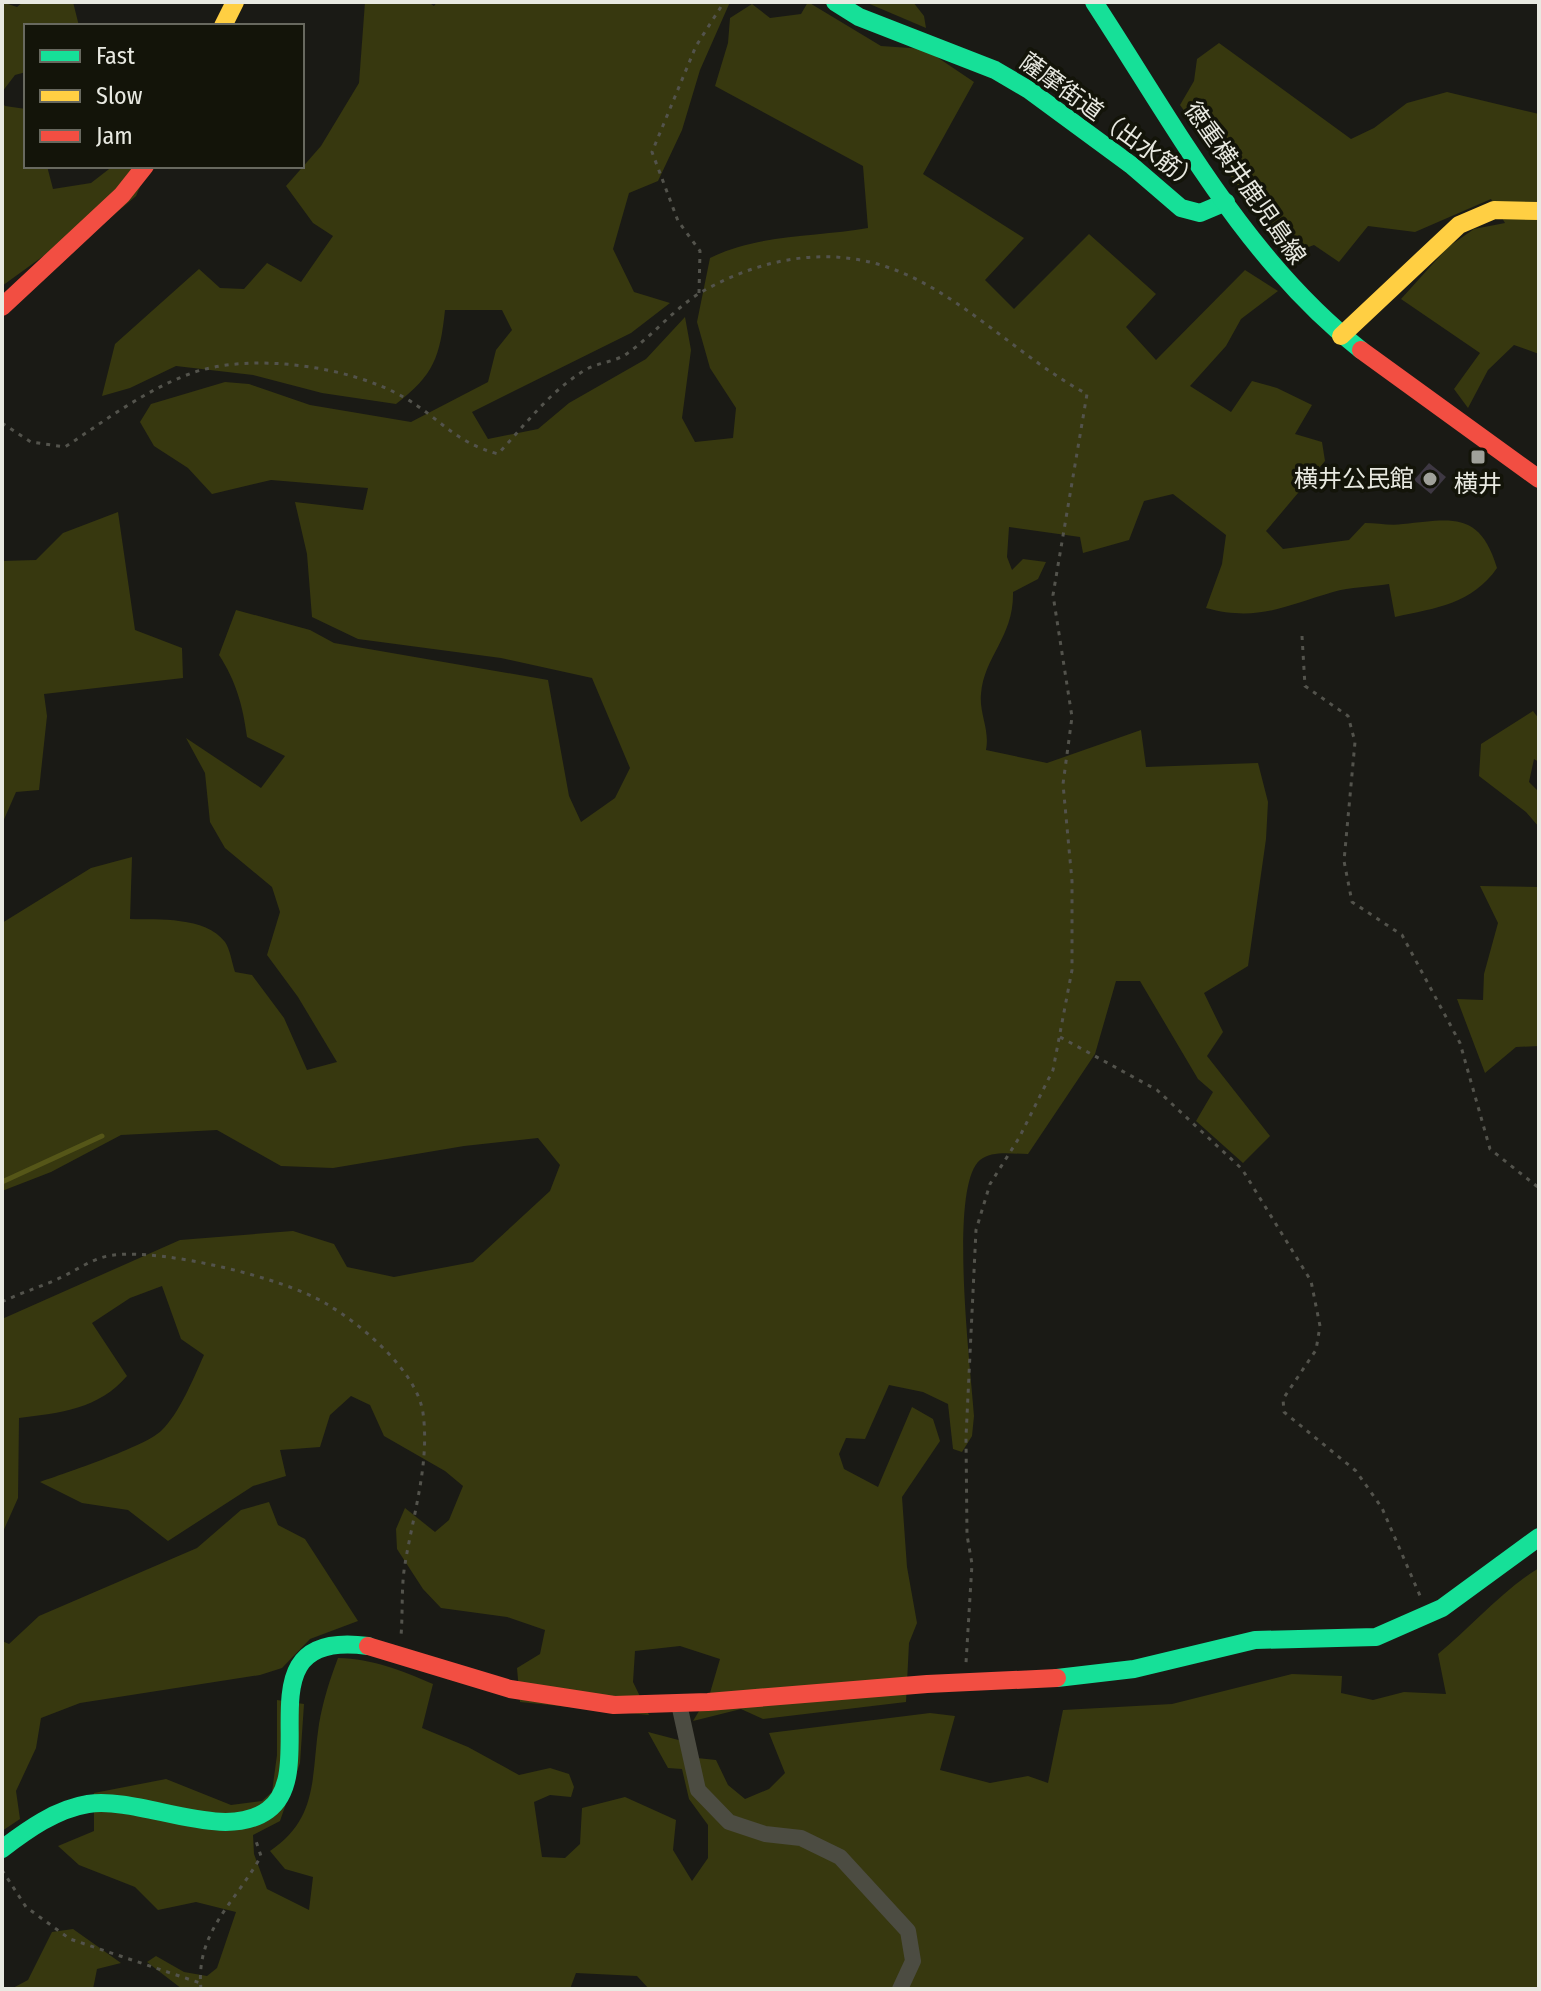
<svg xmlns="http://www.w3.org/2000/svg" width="1541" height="1991" viewBox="0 0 1541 1991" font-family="'Fira Sans Condensed','Noto Sans JP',sans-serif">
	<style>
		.green { fill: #37380f }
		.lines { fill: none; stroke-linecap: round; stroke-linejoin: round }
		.stream { stroke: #555618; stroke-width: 5 }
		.building { fill: #3e3843 }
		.path { stroke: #53534c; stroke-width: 3; stroke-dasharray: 4 6; stroke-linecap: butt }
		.street { stroke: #4c4c42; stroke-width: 16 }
		.fast { stroke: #16e098; stroke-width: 18 }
		.slow { stroke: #ffcf43; stroke-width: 18 }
		.jam { stroke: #f24e42; stroke-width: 18 }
		.poi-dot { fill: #a0a19a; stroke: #131409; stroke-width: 3 }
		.labels { text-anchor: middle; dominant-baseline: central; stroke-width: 7; stroke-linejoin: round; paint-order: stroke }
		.street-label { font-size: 24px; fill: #e8e9e1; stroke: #131409 }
		.poi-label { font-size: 24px; fill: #e8e9e1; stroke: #131409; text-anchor: end }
	</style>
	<rect width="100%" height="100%" fill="#1a1a15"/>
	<!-- green -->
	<g class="green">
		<path d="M2,2L17,7L23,2H73L79,26H26V72L15,75L2,92Z"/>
		<path d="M365,2H428L434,6L437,2H730L700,70L682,130L658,181L629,193L613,249L634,292L670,303L631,333L472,412L488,439L538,429L569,403L646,359L685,317L691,350L682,418L695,442L733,438L736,408L710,368L697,322L710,258C758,234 817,237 868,228L863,166L715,86L728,43L730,18L752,4L770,18L801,14L808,2L881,46L925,49L974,82L923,174L1024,238L985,280L1014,309L1089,234L1156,294L1126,327L1156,360L1245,270L1278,291L1241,319L1226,346L1190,386L1231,412L1252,381L1277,388L1312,405L1295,434L1322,442L1325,461L1266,531L1283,549L1349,540L1365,523C1377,523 1391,526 1403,524C1452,519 1480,511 1497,568C1472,604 1436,608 1395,617L1389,584C1371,587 1350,587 1333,592C1285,606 1257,622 1206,608L1222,564L1226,535L1173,494L1144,501L1129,540L1083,553L1080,537L1009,527L1007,557L1012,570L1023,559L1046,562L1038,579L1013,592C1014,637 984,656 981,694C979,713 990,730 986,750L1047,763L1141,730L1146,767L1258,763L1268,802L1266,839L1248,966L1204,993L1223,1032L1207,1056L1270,1136L1243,1163L1196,1121L1213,1092L1198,1079L1140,981H1116L1095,1054L1028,1154C1013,1154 992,1150 980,1160C948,1187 971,1370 974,1416L972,1436L962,1452L953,1449L948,1404L923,1392L889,1385L865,1439L846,1438L839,1454L844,1469L878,1487L912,1407L933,1419L940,1441L902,1497L907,1567L917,1623L909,1643L906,1702L763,1719L741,1709L693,1721L710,1693L720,1659L680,1646L635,1651L633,1682L649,1715L520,1702L517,1668L540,1654L545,1630L507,1617L441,1608L423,1589L397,1549L396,1529L405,1508L435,1532L449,1520L463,1486L445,1471L384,1436L370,1405L351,1396L330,1415L320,1447L280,1450L286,1476L253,1486L168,1541L128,1510L82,1503L40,1482C65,1473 144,1447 161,1431C180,1413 193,1379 204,1355L181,1339L162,1286L130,1298L92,1323L127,1376C99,1409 60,1413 19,1418L18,1498L2,1534V1319L180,1240L293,1231L334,1244L347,1267L394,1277L473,1262L550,1191L560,1165L538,1138L464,1146L333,1168L281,1166L217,1130L121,1135L51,1172L2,1191V923L91,868L132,857L130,919C158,920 205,916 225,942C230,949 232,963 235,972L252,975L284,1018L307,1070L337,1062L298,997L267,955L280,912L272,887L225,848L210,822L205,773L186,738L261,788L285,756L247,737C243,706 236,681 219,655L236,610L310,630L334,643L548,680L569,796L581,822L615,798L630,768L592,678L501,658L358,639L312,617L307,554L295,502L363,510L368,488L271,480L212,494L188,468L154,446L140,422L151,404L225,382L249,384L310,405L411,422L488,382L496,350L512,330L502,310H445C440,357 434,375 396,404L322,393L253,375L176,366L130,388L102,396L115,344L199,269L220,288L244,289L267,263L301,282L333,236L313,223L286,186L321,146L359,83Z"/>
		<path d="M865,2H913L924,16L926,28Z"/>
		<path d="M1219,43L1351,139L1374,128L1407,103L1447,92L1539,114V354L1514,345L1488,370L1468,408L1454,389L1480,353L1401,299L1448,247L1474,229L1505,223L1491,199L1415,232L1368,226L1339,262L1314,245L1287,255L1180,105L1194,81L1197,59Z"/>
		<path d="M2,102L5,106L26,109V166H47L53,189L91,183L113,166H149L136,196L102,225L42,257L2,286Z"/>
		<path d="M118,512L135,630L182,648L183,678L44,694L47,716L39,790L16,792L2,824V561L36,560L63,533Z"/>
		<path d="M1533,711L1539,719V762L1534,759L1529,782L1539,792V827L1526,812L1479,776L1481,744Z"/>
		<path d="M1480,886L1539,887V1046L1516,1047L1485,1073L1457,999L1483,1000L1484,974L1498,923Z"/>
		<path d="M269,1502L278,1525L305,1539L358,1621L310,1639L282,1668L260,1675L80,1703L41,1718L36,1748L16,1791L20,1819L2,1831V1641L9,1644L39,1616L197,1548L241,1510Z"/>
		<path d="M1539,1568V1989H649L637,1976L576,1973L570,1989H182L147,1962L156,1956L184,1972L207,1976L217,1968L236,1912L196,1902L158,1910L135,1887L79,1865L58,1846L94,1831V1793L166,1779L231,1805L262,1801L272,1792L277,1755V1700L304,1704L300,1763L280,1821L253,1835L254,1854L267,1889L309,1910L313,1877L285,1869L270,1851C319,1818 311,1776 319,1724C323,1701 330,1679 338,1658C373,1659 401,1670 433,1684L422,1728L468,1747L519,1775L550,1768L569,1774L574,1787L571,1797L550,1795L534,1802L542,1857L565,1858L580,1844L582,1808L625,1797L676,1820L673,1850L692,1881L708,1858V1825L689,1799L682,1769L668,1768L648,1732L690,1743L697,1758L716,1760L728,1785L745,1799L769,1789L785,1773L769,1733L930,1713L955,1716L940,1770L990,1783L1028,1776L1048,1783L1063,1710L1172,1704L1292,1674L1342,1676L1341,1693L1373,1700L1404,1692L1446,1694L1438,1654C1471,1627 1504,1589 1539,1568Z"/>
		<path d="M73,1929L121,1963L97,1969L93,1989H11L28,1980L52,1932Z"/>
	</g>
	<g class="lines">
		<!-- stream -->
		<path class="stream" d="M2,1182L102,1136"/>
	</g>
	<!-- building -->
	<path class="building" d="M1429,463L1446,477L1431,494L1414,480Z"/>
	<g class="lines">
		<!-- path -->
		<g class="path">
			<path d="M699,293L700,251L678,221L652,152L696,46L724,2"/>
			<path d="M2,423L31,442L65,447C106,420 145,390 192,373C251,352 351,366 405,398C441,419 454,442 498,454C526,424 549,392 585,370C597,363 613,362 625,355C653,336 676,306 705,290C761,259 825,246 887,267C959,291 1019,358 1087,394L1053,595L1072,717L1063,784L1072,881V970L1053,1070L1019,1138L990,1184L976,1230L966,1437L967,1535L972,1564L966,1663"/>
			<path d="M1302,636L1305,686L1348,716L1355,742L1344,861L1352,902L1402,935L1460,1043L1490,1149L1539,1188"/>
			<path d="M1060,1037L1157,1090L1242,1169L1311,1281L1320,1326L1316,1350L1283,1399L1284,1412L1356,1471L1382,1508L1421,1598"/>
			<path d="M2,1302C22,1292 44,1286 64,1276C80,1268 95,1257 114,1255C164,1249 281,1277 325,1303C361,1324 417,1371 423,1413C430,1463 413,1515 405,1564C401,1587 403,1612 401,1636"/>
			<path d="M2,1870L26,1907L70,1939L200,1983"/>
			<path d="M201,1989C195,1932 236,1902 261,1856L255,1838"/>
		</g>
		<!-- street -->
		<path class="street" d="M679,1704L698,1790L729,1822L765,1834L801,1838L840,1857L908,1931L913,1961L900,1989"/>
		<!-- fast -->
		<g class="fast">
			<path d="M835,2L859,17L995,70L1029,90L1131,165L1181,208L1200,213L1226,202"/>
			<path d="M1094,2C1174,124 1245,259 1361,350"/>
			<path d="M1057,1678L1134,1669L1255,1640L1376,1637L1442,1608L1539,1537"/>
			<path d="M2,1849C27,1830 56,1809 88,1804C141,1796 224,1843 268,1810C324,1769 237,1628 368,1646"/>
		</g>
		<!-- slow -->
		<g class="slow">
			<path d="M223,26L235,2"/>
			<path d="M1341,336L1459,225L1494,210L1539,211"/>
		</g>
		<!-- jam -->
		<g class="jam">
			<path d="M2,307L122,195L145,166"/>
			<path d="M1361,350L1539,479"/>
			<path d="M368,1646L510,1689L614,1705L708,1702L927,1684L1057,1678"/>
		</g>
	</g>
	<!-- markers -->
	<g class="poi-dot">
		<rect x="1470" y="449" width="16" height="16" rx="4"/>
		<circle cx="1430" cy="479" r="8"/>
	</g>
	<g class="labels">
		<!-- street labels -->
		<g class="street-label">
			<text transform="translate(1110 122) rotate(36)">薩摩街道（出水筋）</text>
			<text transform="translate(1245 183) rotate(55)">徳重横井鹿児島線</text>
		</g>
		<!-- poi labels -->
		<g class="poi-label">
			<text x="1414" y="479">横井公民館</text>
			<text x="1478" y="484" text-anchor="middle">横井</text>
		</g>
	</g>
	<!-- border -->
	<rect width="1541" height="1991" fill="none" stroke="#e8e9e1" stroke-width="8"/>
	<!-- legend -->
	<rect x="24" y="24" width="280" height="144" fill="#131409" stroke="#68695f" stroke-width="2"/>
	<rect x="40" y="50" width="40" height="12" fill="#16e098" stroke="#68695f" stroke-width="2"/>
	<text x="96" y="64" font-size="24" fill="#e8e9e1">Fast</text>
	<rect x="40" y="90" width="40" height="12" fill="#ffcf43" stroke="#68695f" stroke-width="2"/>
	<text x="96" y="104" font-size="24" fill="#e8e9e1">Slow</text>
	<rect x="40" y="130" width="40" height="12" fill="#f24e42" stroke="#68695f" stroke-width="2"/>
	<text x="96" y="144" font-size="24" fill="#e8e9e1">Jam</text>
</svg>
